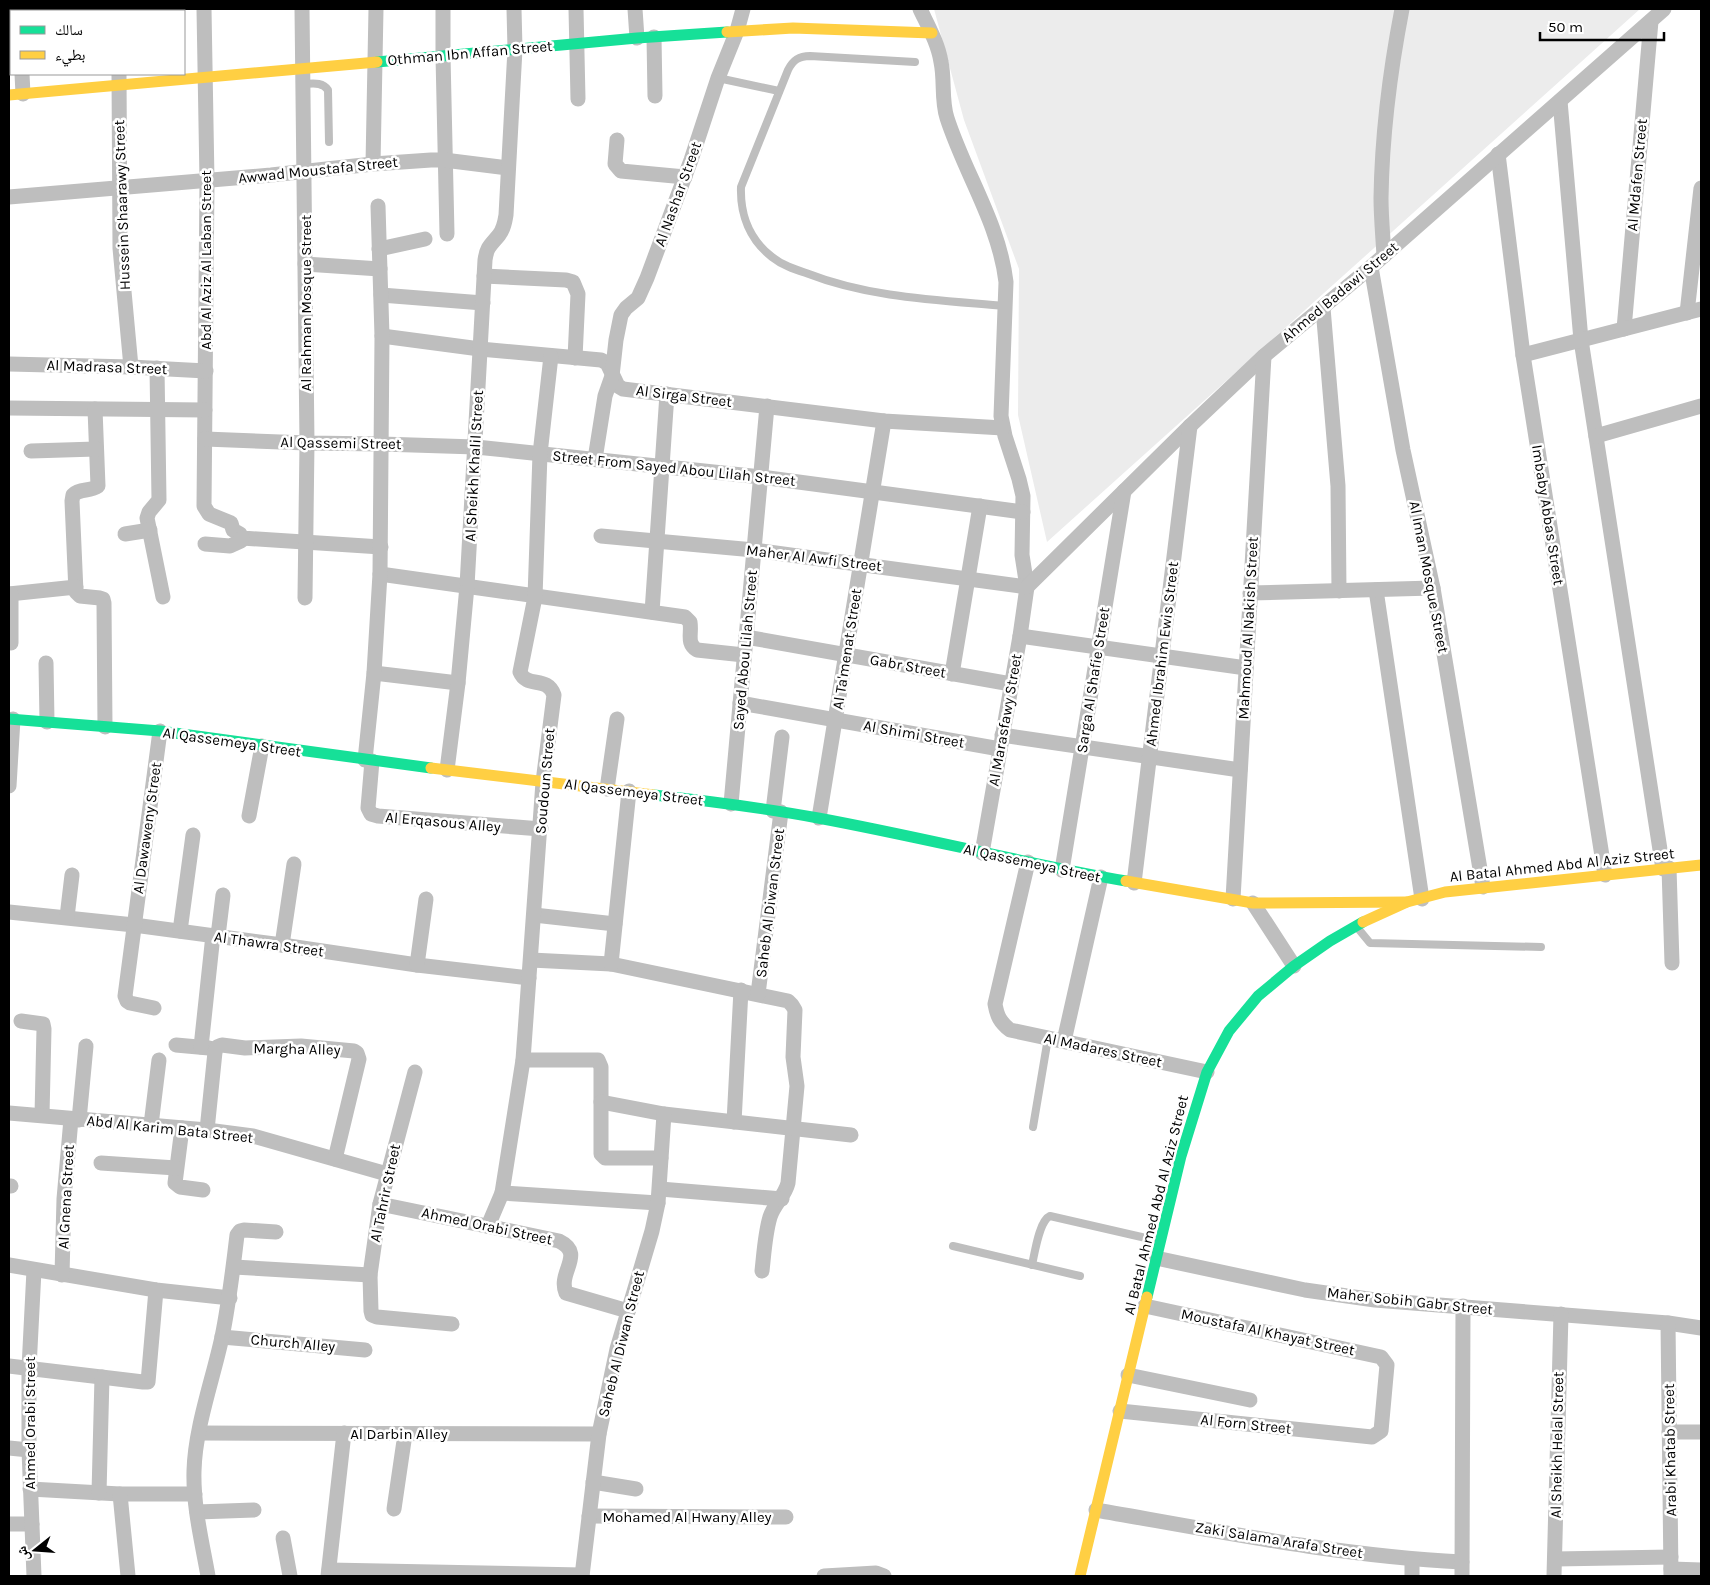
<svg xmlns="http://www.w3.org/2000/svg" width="1710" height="1585" viewBox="0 0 1710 1585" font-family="Karla,'Noto Naskh Arabic',sans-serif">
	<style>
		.green { fill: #ececec }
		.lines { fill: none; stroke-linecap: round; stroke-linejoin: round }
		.lane { stroke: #bebebe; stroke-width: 8 }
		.street { stroke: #bebebe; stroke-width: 15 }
		.fast { stroke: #16e098; stroke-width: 11 }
		.slow { stroke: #ffcf43; stroke-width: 11 }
		.labels { text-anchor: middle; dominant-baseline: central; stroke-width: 5; stroke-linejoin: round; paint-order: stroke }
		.street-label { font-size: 15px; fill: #000; stroke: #fff }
	</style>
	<rect width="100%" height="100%" fill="#fff"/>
	<!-- green -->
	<path class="green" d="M934,9H1640L1047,542L1018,415L1019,269L964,120Z"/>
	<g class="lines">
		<!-- lane -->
		<g class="lane">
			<path d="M915,62L810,56C799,56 793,60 788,70L741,187C740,215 750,240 772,257C782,265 794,269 806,273C870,298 937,300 1005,306"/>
			<path d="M718,78L779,91"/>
			<path d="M302,84C311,84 322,81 328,90L329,142"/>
			<path d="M1356,926L1370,943L1541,947"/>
			<path d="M1033,1127L1048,1038"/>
			<path d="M953,1246L1080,1276"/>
			<path d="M1032,1265C1035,1252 1039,1221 1050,1216L1159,1241"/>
		</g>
		<!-- street -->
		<g class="street">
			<path d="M17,9V11"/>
			<path d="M118,9V11"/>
			<path d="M204,9L207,181L204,506L209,514L231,523L233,530L240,534L242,538L381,547"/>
			<path d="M302,9L307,443L305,598"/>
			<path d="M443,9V56L447,234"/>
			<path d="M576,9L578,99"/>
			<path d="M635,9L637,38"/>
			<path d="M920,9C928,26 938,43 941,62C945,80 941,100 947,118C965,174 999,223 1006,282L1001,416L1005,436L1019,479L1023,496L1022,555L1027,587L1020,636L982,853"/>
			<path d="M654,37L655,96"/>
			<path d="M22,74L23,94"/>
			<path d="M119,74L120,248L131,367"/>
			<path d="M1560,101L1581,340L1663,869"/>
			<path d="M617,140L615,164L621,171L685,177"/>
			<path d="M1498,154L1523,355L1605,875"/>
			<path d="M373,164L376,9"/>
			<path d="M9,197L271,175L373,164L431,160H444L508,168"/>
			<path d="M379,249L425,239"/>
			<path d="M1384,256C1383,237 1381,217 1381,198C1382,134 1390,71 1402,9"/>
			<path d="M305,264L380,269"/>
			<path d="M1371,267L1403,450L1433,588L1483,887"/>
			<path d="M484,276L566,280L573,282L578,294L575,358"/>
			<path d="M381,295L483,303"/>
			<path d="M1323,308L1338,486L1339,591"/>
			<path d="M1687,313L1701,188"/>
			<path d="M1624,329L1651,21"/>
			<path d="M382,336L480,349L601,360L607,363L618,386L623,389L884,421L1003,428"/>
			<path d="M1523,355L1701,309"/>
			<path d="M9,364L131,367L206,371"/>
			<path d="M157,368L159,500L149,512L147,518L163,597"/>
			<path d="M9,408L205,410"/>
			<path d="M95,409L98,486C90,492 80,488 73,495L72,501L76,592L80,596L100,598L103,599L104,603L105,727"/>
			<path d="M1596,436L1701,406"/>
			<path d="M205,439L307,443L381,444L476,447L761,477L1023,512"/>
			<path d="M31,451L96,449"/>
			<path d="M595,459L605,396L612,376L616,340L621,315L626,308L638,298L647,278L691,160L718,78L737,31L743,9"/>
			<path d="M125,534L150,530"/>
			<path d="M601,536L754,550L1027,587"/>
			<path d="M205,544L230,546L241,541L242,538"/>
			<path d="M380,574L685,617L690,622C692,634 686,643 697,650L744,655"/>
			<path d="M1027,587L1190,426L1264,356L1371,267L1664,9"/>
			<path d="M1376,590L1422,899"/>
			<path d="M1250,593L1433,588"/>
			<path d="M9,594L76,587"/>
			<path d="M11,594V643"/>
			<path d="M652,612L667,394"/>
			<path d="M1020,636L1246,668"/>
			<path d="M746,637L1011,684"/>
			<path d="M46,663L47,722"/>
			<path d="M374,673L458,683"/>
			<path d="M952,674L980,506"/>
			<path d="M740,703L1000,749"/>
			<path d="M1002,735L1240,770"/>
			<path d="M365,760L374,673L380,574L382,336L378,206"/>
			<path d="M372,761L368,808L371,814L378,816L541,829"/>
			<path d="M447,770L458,683L467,586L485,260C487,246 491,245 499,235C504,229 505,221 506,215L515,49L514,9"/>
			<path d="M9,786L13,719"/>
			<path d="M607,789L617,719"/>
			<path d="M731,804L767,406"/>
			<path d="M773,811L782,737"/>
			<path d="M249,816L262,746"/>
			<path d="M819,818L884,421"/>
			<path d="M1028,862L995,1004C997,1016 1000,1022 1010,1030L1207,1072"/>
			<path d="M1669,868L1672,963"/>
			<path d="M1062,870L1124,491"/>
			<path d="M1134,883L1190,426"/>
			<path d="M1233,899L1264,356"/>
			<path d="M1253,903L1294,966"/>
			<path d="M9,912L134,925L282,945L417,965L529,978"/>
			<path d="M534,915L615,924"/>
			<path d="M67,917L72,875"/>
			<path d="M180,931L193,835"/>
			<path d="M218,936L223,895"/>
			<path d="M282,945L294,864"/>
			<path d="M531,960L611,964L788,1001L792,1005L795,1010L793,1057L797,1086L788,1183C785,1196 774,1204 770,1217C765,1234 764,1253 762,1271"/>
			<path d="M611,964L629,791"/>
			<path d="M417,965L426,899"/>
			<path d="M758,994L781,812"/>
			<path d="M154,1008L130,1003L127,1001L125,996L160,731"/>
			<path d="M21,1021L43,1024L44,1029L42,1115"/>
			<path d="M1064,1041L1101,877"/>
			<path d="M176,1045L209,1048"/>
			<path d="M201,1047L213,935"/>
			<path d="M523,1060H598L601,1067V1154L605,1158H661"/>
			<path d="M415,1072L380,1204L370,1275L371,1311L372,1315L377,1317L452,1324"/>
			<path d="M601,1102L664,1114L851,1135"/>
			<path d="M9,1113L207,1130L253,1136L387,1174"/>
			<path d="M79,1120L86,1046"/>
			<path d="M734,1122L741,990"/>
			<path d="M151,1125L159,1060"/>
			<path d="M182,1128L175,1183L180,1187L203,1190"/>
			<path d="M207,1130L215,1052L217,1047L222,1045L245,1048L301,1046L354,1051L357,1053L359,1059L335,1159"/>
			<path d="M101,1163L176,1168"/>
			<path d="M9,1186H11"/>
			<path d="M660,1189L782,1199"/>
			<path d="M502,1193L658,1203"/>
			<path d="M380,1204L559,1241C586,1254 557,1272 566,1293L628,1311"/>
			<path d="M488,1226L502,1193L523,1060L543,782L554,695C547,675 527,689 520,672L535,597L540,454L551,356"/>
			<path d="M1156,1258L1305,1290L1375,1300L1668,1323L1701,1328"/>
			<path d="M9,1265L156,1290L230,1298"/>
			<path d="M234,1267L370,1275"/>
			<path d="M62,1275L64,1199L71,1119"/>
			<path d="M1668,1323L1671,1576"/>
			<path d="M222,1337L365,1350"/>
			<path d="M9,1366L143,1382H148L156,1290"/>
			<path d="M1128,1375L1250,1400"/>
			<path d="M1120,1411L1372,1437L1381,1431L1387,1365L1381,1357L1145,1306"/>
			<path d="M1669,1432H1701"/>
			<path d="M199,1433L599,1434"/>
			<path d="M9,1448L29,1450"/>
			<path d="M593,1482L636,1489"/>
			<path d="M30,1489L120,1494H195"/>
			<path d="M99,1493L102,1377"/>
			<path d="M120,1494L128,1576"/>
			<path d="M394,1509L405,1434"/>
			<path d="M1096,1510C1217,1531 1339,1556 1462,1562"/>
			<path d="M197,1512L254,1510"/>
			<path d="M589,1516L786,1517"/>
			<path d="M9,1524H32"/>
			<path d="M283,1538L290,1576"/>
			<path d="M1555,1559L1671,1557"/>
			<path d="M1671,1569L1701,1570"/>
			<path d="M329,1570L582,1575"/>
			<path d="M34,1576L29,1450V1368L34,1270"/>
			<path d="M208,1576C202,1542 193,1506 194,1471C195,1428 213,1379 222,1337C229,1303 233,1269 237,1235L240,1231L244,1230L276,1232"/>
			<path d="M328,1576L344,1433"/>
			<path d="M582,1576L599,1434L617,1349L652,1231L658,1203L664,1114"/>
			<path d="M824,1576L876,1573L884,1576"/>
			<path d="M1412,1576V1560"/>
			<path d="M1462,1576L1463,1306"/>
			<path d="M1554,1576L1561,1314"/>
		</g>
		<!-- fast -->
		<g class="fast">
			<path d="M377,62L637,38L727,32"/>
			<path d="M9,719L160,731L431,768"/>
			<path d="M654,795C709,801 764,808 818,818C921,837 1023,863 1126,881"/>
			<path d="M1147,1297L1181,1156L1207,1072L1229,1031L1258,996L1294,966L1330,941L1363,922"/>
		</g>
		<!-- slow -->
		<g class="slow">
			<path d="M727,32L793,28L932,33"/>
			<path d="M9,95L377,62"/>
			<path d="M431,768L654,795"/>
			<path d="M1126,881L1253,903L1407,902"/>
			<path d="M1363,922L1407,902L1445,892L1701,865"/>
			<path d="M1080,1576L1147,1297"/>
		</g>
	</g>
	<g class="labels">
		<!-- street labels -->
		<g class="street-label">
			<text transform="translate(470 53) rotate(-5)">Othman Ibn Affan Street</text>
			<text transform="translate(318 170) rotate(-6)">Awwad Moustafa Street</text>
			<text transform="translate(1637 175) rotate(-85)">Al Mdafen Street</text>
			<text transform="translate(678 194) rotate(-70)">Al Nashar Street</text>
			<text transform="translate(122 205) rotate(-92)">Hussein Shaarawy Street</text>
			<text transform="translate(206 260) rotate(-90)">Abd Al Aziz Al Laban Street</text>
			<text transform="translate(1340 292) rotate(-40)">Ahmed Badawi Street</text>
			<text transform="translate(306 303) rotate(-90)">Al Rahman Mosque Street</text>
			<text transform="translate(107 367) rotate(2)">Al Madrasa Street</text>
			<text transform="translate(684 396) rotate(7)">Al Sirga Street</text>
			<text transform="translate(341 443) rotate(1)">Al Qassemi Street</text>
			<text transform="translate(474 466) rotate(-87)">Al Sheikh Khalil Street</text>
			<text transform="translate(674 468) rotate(6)">Street From Sayed Abou Lilah Street</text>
			<text transform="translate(1548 515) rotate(81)">Imbaby Abbas Street</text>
			<text transform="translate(814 558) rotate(7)">Maher Al Awfi Street</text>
			<text transform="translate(1429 577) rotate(79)">Al Iman Mosque Street</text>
			<text transform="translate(1248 628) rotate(-87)">Mahmoud Al Nakish Street</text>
			<text transform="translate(847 649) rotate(-81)">Al Ta'menat Street</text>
			<text transform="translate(745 650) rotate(-85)">Sayed Abou Lilah Street</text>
			<text transform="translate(1162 654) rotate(-83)">Ahmed Ibrahim Ewis Street</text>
			<text transform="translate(908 666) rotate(10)">Gabr Street</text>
			<text transform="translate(1093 680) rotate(-81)">Sarga Al Shafie Street</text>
			<text transform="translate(1005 720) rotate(-80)">Al Marasfawy Street</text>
			<text transform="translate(914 734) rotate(10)">Al Shimi Street</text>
			<text transform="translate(232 742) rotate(8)">Al Qassemeya Street</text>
			<text transform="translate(545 781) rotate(-85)">Soudoun Street</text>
			<text transform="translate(634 792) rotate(7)">Al Qassemeya Street</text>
			<text transform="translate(443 822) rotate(5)">Al Erqasous Alley</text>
			<text transform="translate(147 828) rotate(-82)">Al Dawaweny Street</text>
			<text transform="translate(1032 863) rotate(12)">Al Qassemeya Street</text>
			<text transform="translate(1562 865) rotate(-6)">Al Batal Ahmed Abd Al Aziz Street</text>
			<text transform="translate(770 903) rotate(-83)">Saheb Al Diwan Street</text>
			<text transform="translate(269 944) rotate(8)">Al Thawra Street</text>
			<text transform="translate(297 1049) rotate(1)">Margha Alley</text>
			<text transform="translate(1103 1050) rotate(12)">Al Madares Street</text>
			<text transform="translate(170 1129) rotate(6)">Abd Al Karim Bata Street</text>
			<text transform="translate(385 1193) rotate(-78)">Al Tahrir Street</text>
			<text transform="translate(66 1197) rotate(-87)">Al Gnena Street</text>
			<text transform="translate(1156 1205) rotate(-76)">Al Batal Ahmed Abd Al Aziz Street</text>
			<text transform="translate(487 1226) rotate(12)">Ahmed Orabi Street</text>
			<text transform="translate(1410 1301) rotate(6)">Maher Sobih Gabr Street</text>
			<text transform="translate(1268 1332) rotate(12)">Moustafa Al Khayat Street</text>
			<text transform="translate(293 1343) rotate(5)">Church Alley</text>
			<text transform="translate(621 1344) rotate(-76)">Saheb Al Diwan Street</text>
			<text transform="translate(30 1423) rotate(-90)">Ahmed Orabi Street</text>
			<text transform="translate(1246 1424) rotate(6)">Al Forn Street</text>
			<text x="399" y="1434">Al Darbin Alley</text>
			<text transform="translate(1557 1445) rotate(-89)">Al Sheikh Helal Street</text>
			<text transform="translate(1670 1450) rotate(-91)">Arabi Khatab Street</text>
			<text x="687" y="1517">Mohamed Al Hwany Alley</text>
			<text transform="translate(1279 1540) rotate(9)">Zaki Salama Arafa Street</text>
		</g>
	</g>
	<!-- border -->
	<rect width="1710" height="1585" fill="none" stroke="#000000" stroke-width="20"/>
	<!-- legend -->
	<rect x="10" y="10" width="175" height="65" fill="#ffffff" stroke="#999999"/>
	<rect x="20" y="26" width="25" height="8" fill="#16e098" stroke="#999999"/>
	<text x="55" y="35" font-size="15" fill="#000000">سالك</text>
	<rect x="20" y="51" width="25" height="8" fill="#ffcf43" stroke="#999999"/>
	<text x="55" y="60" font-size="15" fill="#000000">بطيء</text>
	<!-- north arrow -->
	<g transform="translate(35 1550) rotate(253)" stroke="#ffffff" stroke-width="4" paint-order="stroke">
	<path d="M0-4L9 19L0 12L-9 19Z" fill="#000000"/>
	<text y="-8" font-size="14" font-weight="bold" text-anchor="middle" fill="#000000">ش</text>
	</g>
	<!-- scale -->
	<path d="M1540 32v8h124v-8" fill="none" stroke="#000000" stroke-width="2.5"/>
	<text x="1548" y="32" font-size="15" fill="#000000" stroke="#ffffff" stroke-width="4" paint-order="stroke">50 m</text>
</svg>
